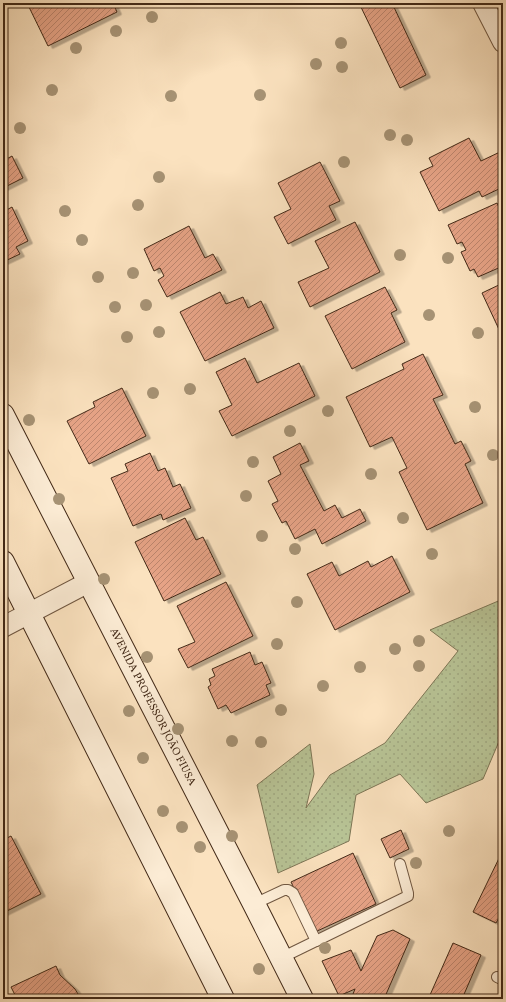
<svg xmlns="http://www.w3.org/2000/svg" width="506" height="1002" viewBox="0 0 506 1002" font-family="Vollkorn,serif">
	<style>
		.park { fill: url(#park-dots); stroke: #7d7656 }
		.building { fill: url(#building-hatch); stroke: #422917; filter: url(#shadow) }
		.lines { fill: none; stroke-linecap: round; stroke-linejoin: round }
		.service-casing { stroke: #705741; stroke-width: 12 }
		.minor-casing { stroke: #705741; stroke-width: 22 }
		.secondary-casing { stroke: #422917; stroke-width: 24 }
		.service { stroke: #fcecd5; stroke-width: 10 }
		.minor { stroke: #fcecd5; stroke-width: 20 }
		.secondary { stroke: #fcecd5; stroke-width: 22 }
		.tree { fill: #a69274 }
		.labels { text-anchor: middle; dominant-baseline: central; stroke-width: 3.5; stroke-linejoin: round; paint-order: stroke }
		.street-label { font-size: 11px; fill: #422917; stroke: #fcecd5 }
	</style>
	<defs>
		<pattern id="park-dots" width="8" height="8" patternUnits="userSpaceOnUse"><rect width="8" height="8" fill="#b8c496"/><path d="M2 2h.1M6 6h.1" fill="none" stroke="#9fa881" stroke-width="1.8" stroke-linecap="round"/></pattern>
		<pattern id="building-hatch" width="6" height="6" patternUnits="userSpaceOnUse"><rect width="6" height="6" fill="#e6a386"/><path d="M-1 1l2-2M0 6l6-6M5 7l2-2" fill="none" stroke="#bc856d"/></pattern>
		<filter id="shadow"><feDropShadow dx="4.5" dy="2.5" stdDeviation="0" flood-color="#0004"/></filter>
	</defs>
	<rect width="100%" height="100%" fill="#fbe2bf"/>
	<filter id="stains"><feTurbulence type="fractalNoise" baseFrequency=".005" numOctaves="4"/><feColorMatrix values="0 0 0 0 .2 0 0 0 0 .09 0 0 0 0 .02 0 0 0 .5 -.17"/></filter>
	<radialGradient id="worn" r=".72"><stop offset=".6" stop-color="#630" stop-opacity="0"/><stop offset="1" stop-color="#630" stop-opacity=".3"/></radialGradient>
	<!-- park -->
	<path class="park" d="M503,599V732L483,779L426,803L400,774L356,795L349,841L278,873L257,785L310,744L314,774L306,808L330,775L385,743L458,651L430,630Z"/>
	<!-- building -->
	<g class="building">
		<path d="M27,3H113L117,12L48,46Z"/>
		<path d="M359,3H392L426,75L400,88Z"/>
		<path d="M469,138L481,161L502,151L503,154V187L482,197L479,191L439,211L420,172L433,166L429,158Z"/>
		<path d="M12,156L23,178L3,188V161Z"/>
		<path d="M320,162L340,201L329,206L336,220L288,244L274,217L291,209L278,183Z"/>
		<path d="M497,203L503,216V266L478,277L474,269L470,271L461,252L466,250L462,242L457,244L448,225Z"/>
		<path d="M12,207L28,241L16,247L20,254L3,262V212Z"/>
		<path d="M355,222L380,272L310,307L298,282L329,268L315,241Z"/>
		<path d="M189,226L205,258L213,254L222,270L167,297L158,280L164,276L160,268L154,271L144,249Z"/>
		<path d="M503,283V338L482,293Z"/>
		<path d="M385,287L397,310L391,313L405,342L352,369L325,316Z"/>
		<path d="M220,292L226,304L243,297L248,308L261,301L274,328L205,361L180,312Z"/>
		<path d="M423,354L443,395L433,399L455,444L461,441L471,461L465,464L483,503L427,530L399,472L407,468L392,437L370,447L346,397L404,369L402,364Z"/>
		<path d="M245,358L257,383L299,363L315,396L232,436L219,411L232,405L216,372Z"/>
		<path d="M122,388L146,436L89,464L67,421L95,407L93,402Z"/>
		<path d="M300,443L309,461L300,465L324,511L335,505L342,518L360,509L366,521L322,544L315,529L295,539L286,521L282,523L272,504L278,501L268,481L281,474L273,457Z"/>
		<path d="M150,453L158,471L165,468L173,487L180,484L191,508L163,520L161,514L133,526L111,478L128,471L125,464Z"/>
		<path d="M185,518L196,540L203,537L221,574L164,601L135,542Z"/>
		<path d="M392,556L410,592L335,630L307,574L332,562L339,576L368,561L371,567Z"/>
		<path d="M226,582L253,636L188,668L178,649L195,642L177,606Z"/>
		<path d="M250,652L255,665L262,662L271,683L266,685L270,695L231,713L226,705L218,709L208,687L211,685L209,679L215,676L212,669Z"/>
		<path d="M401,830L409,849L390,858L381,839Z"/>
		<path d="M11,836L41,894L3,913V840Z"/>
		<path d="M503,850V915L501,914L496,923L473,912Z"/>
		<path d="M353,853L376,904L315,932L291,882Z"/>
		<path d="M393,930L410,939L384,999H351L355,989L339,996L322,961L351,950L361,971L377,936Z"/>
		<path d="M453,943L481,955L462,999H438L430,995Z"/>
		<path d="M56,966L60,975L75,989L81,999H17L11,987Z"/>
	</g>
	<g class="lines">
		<!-- service casing -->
		<g class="service-casing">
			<g id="service">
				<path d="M254,904L284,890H288L293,893L316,941"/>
				<path d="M281,958L408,896V893L400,864"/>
				<path d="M497,977L503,980"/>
			</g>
		</g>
		<!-- minor casing -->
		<g class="minor-casing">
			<g id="minor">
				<path d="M483,3L503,42"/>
				<path d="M3,627L89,582"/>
			</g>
		</g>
		<!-- secondary casing -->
		<g class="secondary-casing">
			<g id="secondary">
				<path id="s1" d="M3,415L254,904L302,999"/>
				<path d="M3,562L223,999"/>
			</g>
		</g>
		<!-- service -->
		<use href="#service" class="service"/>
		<!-- minor -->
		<use href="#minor" class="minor"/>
		<!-- secondary -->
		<use href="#secondary" class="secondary"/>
	</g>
	<!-- trees -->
	<g class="tree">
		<circle cx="152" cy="17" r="6"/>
		<circle cx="116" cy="31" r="6"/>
		<circle cx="341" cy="43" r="6"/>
		<circle cx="76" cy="48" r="6"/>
		<circle cx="316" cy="64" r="6"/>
		<circle cx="342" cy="67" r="6"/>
		<circle cx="52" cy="90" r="6"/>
		<circle cx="260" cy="95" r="6"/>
		<circle cx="171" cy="96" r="6"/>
		<circle cx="20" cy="128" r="6"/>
		<circle cx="390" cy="135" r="6"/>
		<circle cx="407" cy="140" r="6"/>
		<circle cx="344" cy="162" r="6"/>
		<circle cx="159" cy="177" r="6"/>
		<circle cx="138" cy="205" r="6"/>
		<circle cx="65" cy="211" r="6"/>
		<circle cx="82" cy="240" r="6"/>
		<circle cx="400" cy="255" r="6"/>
		<circle cx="448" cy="258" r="6"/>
		<circle cx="133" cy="273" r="6"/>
		<circle cx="98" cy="277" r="6"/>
		<circle cx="146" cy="305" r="6"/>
		<circle cx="115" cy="307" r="6"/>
		<circle cx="429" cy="315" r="6"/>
		<circle cx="159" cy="332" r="6"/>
		<circle cx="478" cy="333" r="6"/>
		<circle cx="127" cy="337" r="6"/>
		<circle cx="190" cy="389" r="6"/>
		<circle cx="153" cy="393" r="6"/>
		<circle cx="475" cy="407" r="6"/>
		<circle cx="328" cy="411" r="6"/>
		<circle cx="29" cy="420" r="6"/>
		<circle cx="290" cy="431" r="6"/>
		<circle cx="493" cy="455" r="6"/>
		<circle cx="253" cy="462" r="6"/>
		<circle cx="371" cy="474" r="6"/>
		<circle cx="246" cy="496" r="6"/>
		<circle cx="59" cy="499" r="6"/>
		<circle cx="403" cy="518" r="6"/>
		<circle cx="262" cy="536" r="6"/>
		<circle cx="295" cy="549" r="6"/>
		<circle cx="432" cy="554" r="6"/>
		<circle cx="104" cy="579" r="6"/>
		<circle cx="297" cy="602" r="6"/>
		<circle cx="419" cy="641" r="6"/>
		<circle cx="277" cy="644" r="6"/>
		<circle cx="395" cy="649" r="6"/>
		<circle cx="147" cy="657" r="6"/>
		<circle cx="419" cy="666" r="6"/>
		<circle cx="360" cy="667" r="6"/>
		<circle cx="323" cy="686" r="6"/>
		<circle cx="281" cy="710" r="6"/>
		<circle cx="129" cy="711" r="6"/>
		<circle cx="178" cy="729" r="6"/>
		<circle cx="232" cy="741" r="6"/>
		<circle cx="261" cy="742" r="6"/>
		<circle cx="143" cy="758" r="6"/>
		<circle cx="163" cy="811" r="6"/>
		<circle cx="182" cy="827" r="6"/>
		<circle cx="449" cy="831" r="6"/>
		<circle cx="232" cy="836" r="6"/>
		<circle cx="200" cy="847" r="6"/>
		<circle cx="416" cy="863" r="6"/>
		<circle cx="325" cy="948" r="6"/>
		<circle cx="259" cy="969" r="6"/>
	</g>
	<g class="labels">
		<!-- street labels -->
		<g class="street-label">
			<text stroke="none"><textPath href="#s1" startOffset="328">AVENIDA PROFESSOR JOÃO FIUSA</textPath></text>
		</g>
	</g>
	<!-- margin -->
	<rect width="506" height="1002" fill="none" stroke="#fbe2bf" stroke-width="16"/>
	<rect x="4" y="4" width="498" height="994" fill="none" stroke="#422917" stroke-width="2"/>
	<rect x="8" y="8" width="490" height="986" fill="none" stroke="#422917"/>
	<rect width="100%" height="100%" filter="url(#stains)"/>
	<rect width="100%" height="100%" fill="url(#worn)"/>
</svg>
